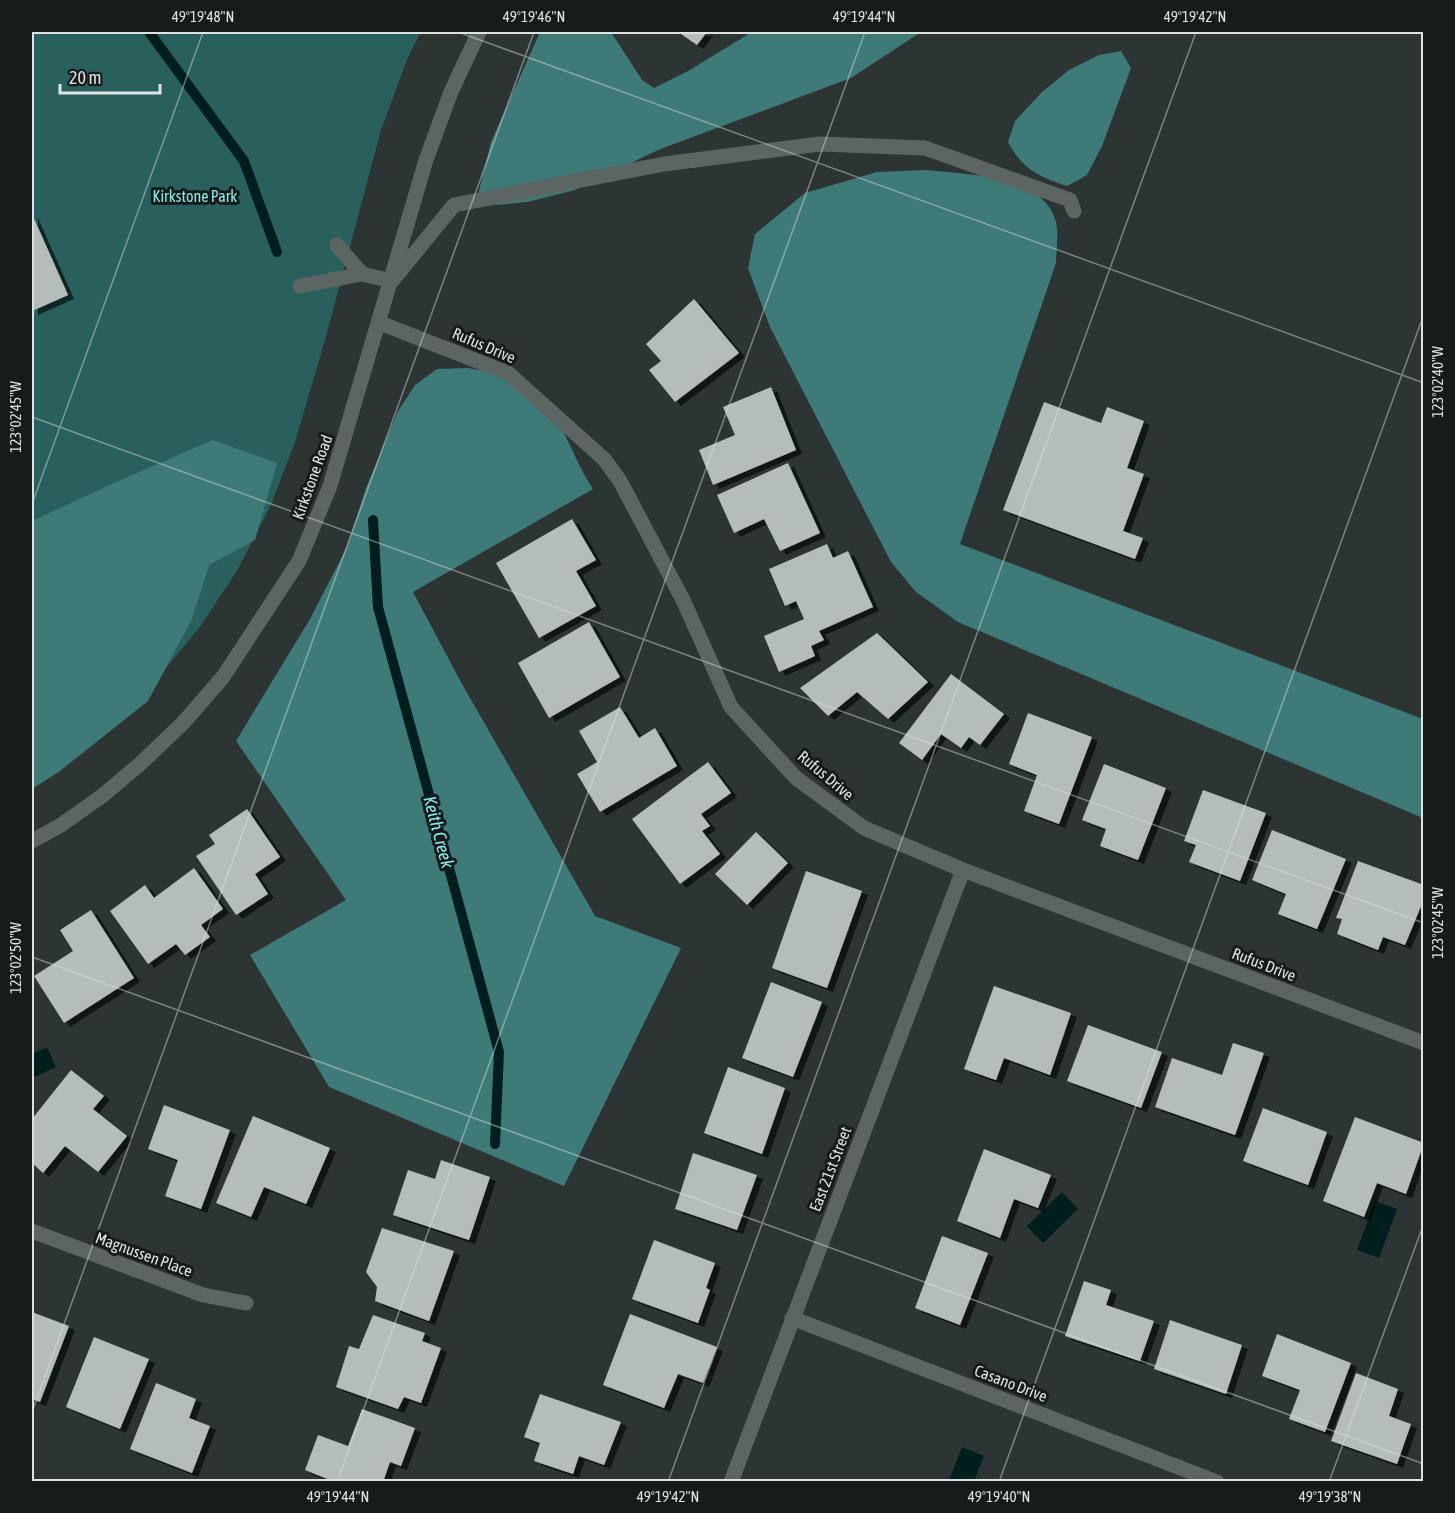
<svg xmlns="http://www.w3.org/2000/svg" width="1455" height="1513" viewBox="0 0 1455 1513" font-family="'Asap Condensed',sans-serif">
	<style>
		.green { fill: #29605e }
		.forest { fill: #3e7a77 }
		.water { fill: #001e1d }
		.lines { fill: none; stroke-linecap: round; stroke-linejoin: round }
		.stream { stroke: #001e1d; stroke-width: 10 }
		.building { fill: #b4bdbc; filter: url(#shadow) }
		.minor { stroke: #5d6564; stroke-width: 15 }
		.ticks { fill: none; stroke: #dee3e2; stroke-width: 1.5; stroke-opacity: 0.45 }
		.labels { text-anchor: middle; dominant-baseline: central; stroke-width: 6; stroke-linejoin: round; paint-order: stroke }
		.park-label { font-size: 16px; fill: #88eae5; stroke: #181b1b }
		.street-label { font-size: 16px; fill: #dee3e2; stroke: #181b1b }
		.water-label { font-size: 18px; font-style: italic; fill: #8bede8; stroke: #181b1b }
		.neatline { fill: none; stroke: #dee3e2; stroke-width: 2 }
		.ticks-label { font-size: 15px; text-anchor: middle; fill: #dee3e2 }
	</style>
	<defs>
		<filter id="shadow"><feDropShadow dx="6" dy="4" stdDeviation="0" flood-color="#0009"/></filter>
	</defs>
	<rect width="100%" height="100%" fill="#2d3434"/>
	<!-- green -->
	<path class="green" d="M32,32H421L408,57L381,130L325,340L295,442L270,507L238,569L200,627L155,681L32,787Z"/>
	<!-- forest -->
	<g class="forest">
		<path d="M540,32H611L642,80L654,88L688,71L752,32H921L851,78L658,150L575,190L527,202L496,205L478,195L491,142Z"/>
		<path d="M1121,51L1131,68L1102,146L1087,175L1067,186C1040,177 1022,169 1008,142L1015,121L1042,92L1069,70L1099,55Z"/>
		<path d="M927,170C966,175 1044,174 1056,222C1059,234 1056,251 1056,263L960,544L1423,719V818L958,622L916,592L891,562L770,327L748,268L755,234L805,193L877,172Z"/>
		<path d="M468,368C482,371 502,371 514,377C562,404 566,448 593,489L413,592L462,684L595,916L681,948L564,1186L329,1087L250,955L346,900L236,741L310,619L347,547L366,488L398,411L415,385L437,369Z"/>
		<path d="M213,440L277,463L255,540L209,565L192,619L148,701L60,771L32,789V521L114,483Z"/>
	</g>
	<!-- water -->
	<g class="water">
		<path d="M47,1047L56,1067L32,1078V1054Z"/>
		<path d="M1062,1192L1078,1209L1043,1243L1027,1226Z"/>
		<path d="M1375,1201L1397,1209L1379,1258L1357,1250Z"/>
		<path d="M962,1447L984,1456L974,1481H949Z"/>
	</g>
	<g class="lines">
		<!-- stream -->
		<g class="stream">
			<path d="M149,32L244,161L277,252"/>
			<path d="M373,520L378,607L499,1052L495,1144"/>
		</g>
	</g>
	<!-- building -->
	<g class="building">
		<path d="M678,32H707L697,45Z"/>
		<path d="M32,214L68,295L32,311Z"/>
		<path d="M694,299L739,353L675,402L649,370L661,361L646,344Z"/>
		<path d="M771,387L796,450L713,485L699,450L735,435L723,407Z"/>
		<path d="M1044,402L1101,423L1107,407L1144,421L1127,468L1144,474L1123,531L1143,538L1135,559L1003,510Z"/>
		<path d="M788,463L820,533L780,551L764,519L734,533L717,495Z"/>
		<path d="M572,519L596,560L576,571L596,606L539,638L496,563Z"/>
		<path d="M827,544L833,558L848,551L873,607L819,631L824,640L811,646L815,656L779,672L764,636L804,619L796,601L785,606L769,569Z"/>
		<path d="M589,622L620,677L549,718L518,663Z"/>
		<path d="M877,633L928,682L888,719L857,692L828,716L800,688Z"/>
		<path d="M951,674L1004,714L980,745L969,737L961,748L941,734L922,760L899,743Z"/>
		<path d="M620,707L639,738L655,728L677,766L600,812L577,774L597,762L579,731Z"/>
		<path d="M1028,713L1092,737L1059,824L1024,811L1037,775L1009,764Z"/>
		<path d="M708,762L731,793L701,814L710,826L702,831L720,854L680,884L632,819Z"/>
		<path d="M1104,764L1166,788L1138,860L1100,846L1106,829L1082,820Z"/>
		<path d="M1203,790L1266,813L1240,881L1189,862L1196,845L1184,841Z"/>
		<path d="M247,809L280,857L255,874L268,894L236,915L196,856L215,844L209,835Z"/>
		<path d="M1272,830L1346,859L1317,929L1278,914L1286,894L1252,880Z"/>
		<path d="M756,832L788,863L747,905L715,874Z"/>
		<path d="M1358,861L1424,885V899L1405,945L1383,937L1378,950L1337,934L1342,919L1336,918Z"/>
		<path d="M194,868L223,909L201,925L210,937L185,955L176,944L148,964L110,911L145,885L154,898Z"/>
		<path d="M806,871L862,891L827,988L772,968Z"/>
		<path d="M91,910L134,978L64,1023L34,976L73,951L60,930Z"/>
		<path d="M771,982L822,1002L793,1077L742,1058Z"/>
		<path d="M994,986L1071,1013L1050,1075L1004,1058L996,1080L964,1069Z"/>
		<path d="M1088,1025L1162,1052L1141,1108L1067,1081Z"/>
		<path d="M1233,1043L1264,1053L1235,1135L1155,1107L1172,1058L1222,1075Z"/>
		<path d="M728,1067L785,1088L762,1154L704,1133Z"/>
		<path d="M71,1070L104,1096L93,1109L127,1136L98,1172L65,1146L43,1173L32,1163V1119Z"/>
		<path d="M164,1105L230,1130L201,1209L165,1196L178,1160L148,1149Z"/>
		<path d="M1263,1108L1327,1132L1308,1185L1243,1161Z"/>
		<path d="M253,1116L330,1148L306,1204L264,1187L251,1217L216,1203Z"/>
		<path d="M1355,1117L1424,1143L1406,1194L1377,1183L1364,1217L1323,1201Z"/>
		<path d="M984,1149L1051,1175L1038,1208L1014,1199L1000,1238L957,1221Z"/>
		<path d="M693,1153L757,1175L737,1230L675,1209Z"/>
		<path d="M441,1160L490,1177L469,1240L393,1215L408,1170L435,1179Z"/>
		<path d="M382,1228L454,1251L429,1321L375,1301L377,1287L366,1272Z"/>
		<path d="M942,1236L988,1253L960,1325L915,1308Z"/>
		<path d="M654,1240L715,1263L706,1288L710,1290L698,1323L632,1299Z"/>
		<path d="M1084,1281L1111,1290L1106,1305L1154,1321L1140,1361L1065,1336Z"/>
		<path d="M32,1312L69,1326L40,1402L32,1399Z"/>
		<path d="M630,1314L717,1347L703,1383L678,1374L664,1408L603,1385Z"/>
		<path d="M373,1315L425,1333L422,1341L441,1348L421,1403L404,1397L398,1409L336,1387L349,1346L359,1349Z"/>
		<path d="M1170,1320L1242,1345L1226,1394L1154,1369Z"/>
		<path d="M1277,1334L1351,1363L1325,1432L1289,1419L1300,1390L1262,1376Z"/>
		<path d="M94,1337L149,1359L120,1429L66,1407Z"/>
		<path d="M1356,1373L1398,1389L1389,1416L1411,1424L1397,1464L1331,1441Z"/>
		<path d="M156,1383L196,1399L189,1418L210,1426L192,1473L130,1449Z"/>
		<path d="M540,1394L621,1422L604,1465L579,1456L573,1474L534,1461L540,1443L524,1437Z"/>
		<path d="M362,1409L415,1428L401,1466L390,1462L383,1482H335L305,1470L318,1435L348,1446Z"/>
	</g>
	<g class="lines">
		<!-- minor -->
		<g class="minor">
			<path d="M337,245L362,274L392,281L454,205L664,164L820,144L925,148L1070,200L1074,211"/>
			<path d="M300,286L362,274"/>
			<path d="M380,323L508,373L604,459L620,481L683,600L731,707L796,778L864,828L963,870L1424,1043"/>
			<path d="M32,841L61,825L102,796L140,764L183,723L223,677L299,561L330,486L426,160L451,92L479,32"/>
			<path d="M32,1231L203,1295L246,1303"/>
			<path d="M792,1318L1217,1482"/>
			<path d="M731,1482L963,870"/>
		</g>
	</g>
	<!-- ticks -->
	<path class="ticks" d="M458,32L1424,383M32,417L1424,923M32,504L203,32M32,957L1424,1464M32,1412L534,32M337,1482L865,32M668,1482L1196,32M999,1482L1424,314M1329,1482L1424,1223"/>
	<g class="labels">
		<!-- park labels -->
		<g class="park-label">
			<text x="195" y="196">Kirkstone Park</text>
		</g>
		<!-- street labels -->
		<g class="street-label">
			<text transform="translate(484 345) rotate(23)">Rufus Drive</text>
			<text transform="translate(312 477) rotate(-70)">Kirkstone Road</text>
			<text transform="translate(826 775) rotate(40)">Rufus Drive</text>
			<text transform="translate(1264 964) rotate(21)">Rufus Drive</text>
			<text transform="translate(830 1169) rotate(-69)">East 21st Street</text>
			<text transform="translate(144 1254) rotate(20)">Magnussen Place</text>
			<text transform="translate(1011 1383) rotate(21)">Casano Drive</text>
		</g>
		<!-- water labels -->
		<g class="water-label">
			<text transform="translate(439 832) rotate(75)">Keith Creek</text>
		</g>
	</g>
	<!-- border -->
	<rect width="1455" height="1513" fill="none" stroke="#181b1b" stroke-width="66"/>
	<!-- scale -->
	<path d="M60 84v9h100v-9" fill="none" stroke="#dee3e2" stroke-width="3"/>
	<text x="69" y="84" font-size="18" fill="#dee3e2" stroke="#181b1b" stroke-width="4.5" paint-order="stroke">20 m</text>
	<rect x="33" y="33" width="1389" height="1447" class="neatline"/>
	<g class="ticks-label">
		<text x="203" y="22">49°19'48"N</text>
		<text x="534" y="22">49°19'46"N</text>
		<text x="864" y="22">49°19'44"N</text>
		<text x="1195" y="22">49°19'42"N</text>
		<text transform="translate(1438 382) rotate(-90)" y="5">123°02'40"W</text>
		<text transform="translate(16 417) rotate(-90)" y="5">123°02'45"W</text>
		<text transform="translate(1438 923) rotate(-90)" y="5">123°02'45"W</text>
		<text transform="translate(16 958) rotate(-90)" y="5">123°02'50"W</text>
		<text x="338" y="1502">49°19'44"N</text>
		<text x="668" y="1502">49°19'42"N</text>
		<text x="999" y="1502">49°19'40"N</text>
		<text x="1330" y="1502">49°19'38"N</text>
	</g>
</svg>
